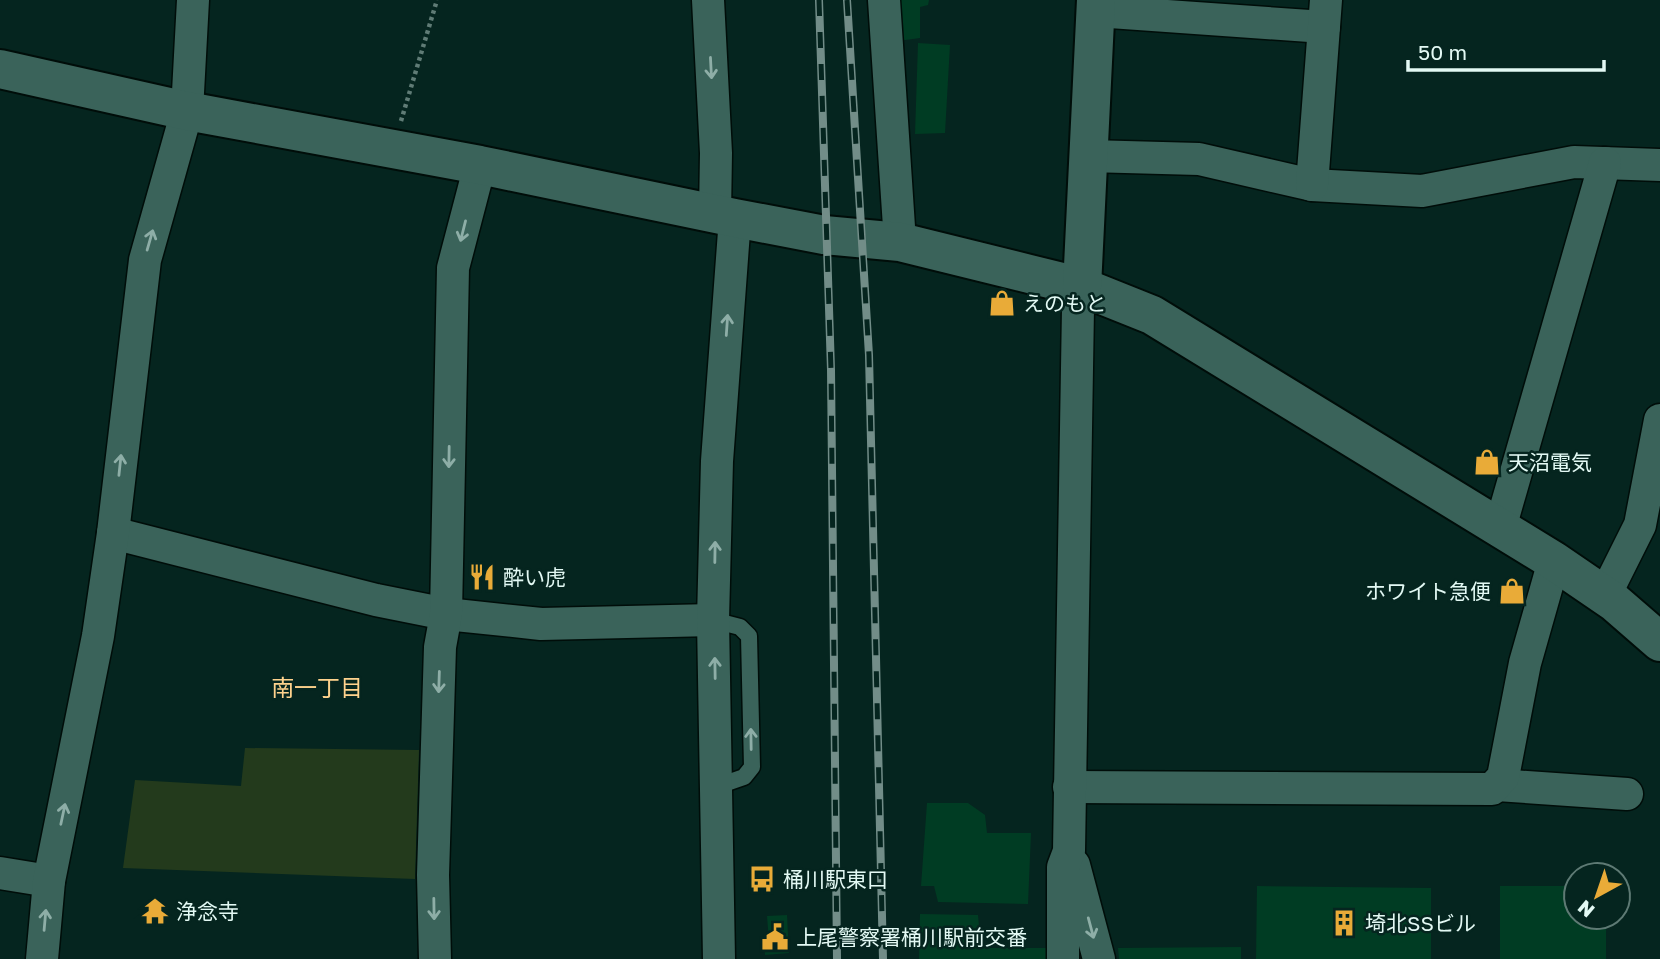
<svg xmlns="http://www.w3.org/2000/svg" width="1660" height="959" viewBox="0 0 1660 959" font-family="'Golos Text','Noto Sans JP',sans-serif">
	<style>
		.green { fill: #233a1c }
		.building { fill: #003c23 }
		.lines { fill: none; stroke-linecap: round; stroke-linejoin: round }
		.service-casing { stroke: #000d09; stroke-width: 19 }
		.minor-casing { stroke: #000d09; stroke-width: 35 }
		.tertiary-casing { stroke: #000d09; stroke-width: 42 }
		.path { stroke: #607c76; stroke-width: 4.5; stroke-dasharray: 3.5 3.5; stroke-linecap: butt }
		.service { stroke: #3a635a; stroke-width: 16 }
		.minor { stroke: #3a635a; stroke-width: 32 }
		.tertiary { stroke: #3a635a; stroke-width: 38 }
		.rail-casing { stroke: #728d88; stroke-width: 8 }
		.rail { stroke: #05251f; stroke-width: 5; stroke-dasharray: 16; stroke-linecap: butt }
		.oneway { stroke: #8eaea7 }
		.labels { text-anchor: middle; dominant-baseline: central; stroke-width: 5; stroke-linejoin: round; paint-order: stroke }
		.poi-label { font-size: 21px; fill: #e3f9f4; stroke: #05251f; text-anchor: start }
		.neighbourhood-label { font-size: 23px; fill: #fed28d; stroke: #05251f }
	</style>
	<rect width="100%" height="100%" fill="#05251f"/>
	<!-- green -->
	<path class="green" d="M245,748L419,750L415,879L123,868L135,780L241,786Z"/>
	<!-- building -->
	<g class="building">
		<path d="M895,0H929L928,5L920,7V38L898,41Z"/>
		<path d="M918,43L950,45L945,133L915,134Z"/>
		<path d="M927,803H968L985,815L987,833H1031L1028,904L938,902L934,886H921Z"/>
		<path d="M1257,886L1431,888V959H1256Z"/>
		<path d="M1500,886H1576V917H1606V959H1500Z"/>
		<path d="M920,914L978,915L981,948H1049V959H919Z"/>
		<path d="M787,915L789,953L765,955L764,941H769L767,916Z"/>
		<path d="M1241,947V959H1119L1118,948Z"/>
	</g>
	<g class="lines">
		<!-- service casing -->
		<g class="service-casing">
			<path id="service" d="M713,620L740,627L749,636L752,767L744,777L718,786"/>
		</g>
		<!-- minor casing -->
		<g class="minor-casing">
			<g id="minor">
				<path d="M708,0L716,153L715,214"/>
				<path d="M884,0L900,242"/>
				<path d="M1096,11L1324,27"/>
				<path d="M1088,156L1199,159L1312,185L1422,191L1574,162L1660,165"/>
				<path d="M1312,185L1326,0"/>
				<path d="M1500,528L1605,163"/>
				<path d="M113,533L376,600L446,614L541,624L713,620"/>
				<path d="M1605,595L1640,525L1660,420"/>
				<path d="M1497,785L1627,794"/>
				<path d="M1069,787L1492,789L1503,777L1525,663L1554,561"/>
				<path d="M1074,865L1099,959"/>
				<path d="M0,873L49,881"/>
				<path d="M42,959L49,881L98,636L113,533L145,260L187,111L193,0"/>
				<path d="M435,959L433,875L440,647L446,614L453,268L480,165"/>
				<path d="M719,959L713,620L717,461L735,218"/>
				<path d="M1063,959V867L1069,851L1078,308L1082,287"/>
			</g>
		</g>
		<!-- tertiary casing -->
		<g class="tertiary-casing">
			<g id="tertiary">
				<path d="M0,69L187,111L480,165L735,218L824,235L900,242L1082,287L1152,315L1554,561L1614,602L1660,642"/>
				<path d="M1082,287L1096,0"/>
			</g>
		</g>
		<!-- path -->
		<path class="path" d="M401,121L437,0"/>
		<!-- service -->
		<use href="#service" class="service"/>
		<!-- minor -->
		<use href="#minor" class="minor"/>
		<!-- tertiary -->
		<use href="#tertiary" class="tertiary"/>
		<!-- rail casing -->
		<g class="rail-casing">
			<g id="rail">
				<path d="M819,0L831,370L837,959"/>
				<path d="M847,0L869,355L883,959"/>
			</g>
		</g>
		<!-- rail -->
		<use href="#rail" class="rail"/>
	</g>
	<!-- one-way arrows -->
	<defs><path id="oneway-shaft" d="M-6 0H5M1.5-3L5.5 0L1.5 3" fill="none" stroke-width="1.6" stroke-linecap="round" stroke-linejoin="round" transform="scale(1.75)"/></defs>
	<g class="oneway">
		<use href="#oneway-shaft" transform="translate(711 68) rotate(87)"/>
		<use href="#oneway-shaft" transform="translate(463 231) rotate(104)"/>
		<use href="#oneway-shaft" transform="translate(150 240) rotate(-74)"/>
		<use href="#oneway-shaft" transform="translate(727 325) rotate(-86)"/>
		<use href="#oneway-shaft" transform="translate(449 457) rotate(91)"/>
		<use href="#oneway-shaft" transform="translate(120 465) rotate(-84)"/>
		<use href="#oneway-shaft" transform="translate(715 552) rotate(-89)"/>
		<use href="#oneway-shaft" transform="translate(715 668) rotate(-91)"/>
		<use href="#oneway-shaft" transform="translate(439 682) rotate(92)"/>
		<use href="#oneway-shaft" transform="translate(751 739) rotate(-91)"/>
		<use href="#oneway-shaft" transform="translate(63 814) rotate(-78)"/>
		<use href="#oneway-shaft" transform="translate(434 909) rotate(89)"/>
		<use href="#oneway-shaft" transform="translate(45 920) rotate(-85)"/>
		<use href="#oneway-shaft" transform="translate(1091 928) rotate(75)"/>
	</g>
	<!-- icons -->
	<defs>
		<g id="shop-bare" transform="scale(2.1)"><path d="M-5-2.5h2.3a2.7 3.5 0 0 1 5.4 0H5L5.5 6h-11ZM-1.5-2.5h3a1.5 2.3 0 0 0-3 0Z" fill="#e9ab38" stroke="#05251f" stroke-width="2.5" paint-order="stroke"/></g>
		<g id="restaurant-bare" transform="scale(2.1)"><path d="M-5-6h1v4h1v-4h1v4h1v-4h1v5L-1.5 .5V6h-2V.5L-5-1ZM5-6V6H3V1.5H1.5Q1.5-4 5-6Z" fill="#e9ab38" stroke="#05251f" stroke-width="2.5" paint-order="stroke"/></g>
		<g id="bus-bare" transform="scale(2.1)"><path d="M-5-6H5V4H4V6H2V4H-2V6H-4V4H-5ZM-3.5-4V0h7V-4ZM-3.5 1.2v1.5H-2V1.2ZM2 1.2v1.5H3.5V1.2Z" fill="#e9ab38" stroke="#05251f" stroke-width="2.5" paint-order="stroke"/></g>
		<g id="temple-bare" transform="scale(2.1)"><path d="M0-6L5-2H3V0L6.5 2.5H4V6H1.5V3h-3V6H-4V2.5H-6.5L-3 0V-2H-5Z" fill="#e9ab38" stroke="#05251f" stroke-width="2.5" paint-order="stroke"/></g>
		<g id="building-bare" transform="scale(2.1)"><path d="M-4-6H4V6H1V3H-1V6H-4ZM-2.5-4.3h1.7v1.8h-1.7ZM.8-4.3h1.7v1.8H.8ZM-2.5-1h1.7V.8h-1.7ZM.8-1h1.7V.8H.8Z" fill="#e9ab38" stroke="#05251f" stroke-width="2.5" paint-order="stroke"/></g>
		<g id="civic-bare" transform="scale(2.1)"><path d="M-.6-6.5H3V-4.5H.6V-3L4-1V1h2V6H-6V1h2V-1L-.6-3ZM-1.2 2.5V6h2.4V2.5Z" fill="#e9ab38" stroke="#05251f" stroke-width="2.5" paint-order="stroke"/></g>
	</defs>
	<g fill-rule="evenodd">
		<use href="#shop-bare" x="1002" y="303"/>
		<use href="#shop-bare" x="1487" y="462"/>
		<use href="#restaurant-bare" x="482" y="577"/>
		<use href="#shop-bare" x="1512" y="591"/>
		<use href="#bus-bare" x="762" y="879"/>
		<use href="#temple-bare" x="155" y="911"/>
		<use href="#building-bare" x="1344" y="923"/>
		<use href="#civic-bare" x="775" y="937"/>
	</g>
	<g class="labels">
		<!-- poi labels -->
		<g class="poi-label">
			<text x="1023" y="303">えのもと</text>
			<text x="1508" y="462">天沼電気</text>
			<text x="503" y="577">酔い虎</text>
			<text x="1491" y="591" text-anchor="end">ホワイト急便</text>
			<text x="783" y="879">桶川駅東口</text>
			<text x="176" y="911">浄念寺</text>
			<text x="1365" y="923">埼北SSビル</text>
			<text x="796" y="937">上尾警察署桶川駅前交番</text>
		</g>
		<!-- neighbourhood labels -->
		<g class="neighbourhood-label">
			<text x="317" y="687">南一丁目</text>
		</g>
	</g>
	<!-- north arrow -->
	<g transform="translate(1597 896) rotate(220)"><circle r="33" fill="#05251f" stroke="#5e7a74" stroke-width="2"/>
	<path d="M0-5L12 26L0 18L-12 26Z" fill="#e9ab38"/>
	<text y="-10" font-size="19" font-weight="bold" text-anchor="middle" fill="#e3f9f4">N</text>
	</g>
	<!-- scale -->
	<path d="M1408 60v10h196v-10" fill="none" stroke="#e3f9f4" stroke-width="3.5"/>
	<text x="1418" y="60" font-size="21" fill="#e3f9f4" stroke="#05251f" stroke-width="5" paint-order="stroke">50 m</text>
</svg>
